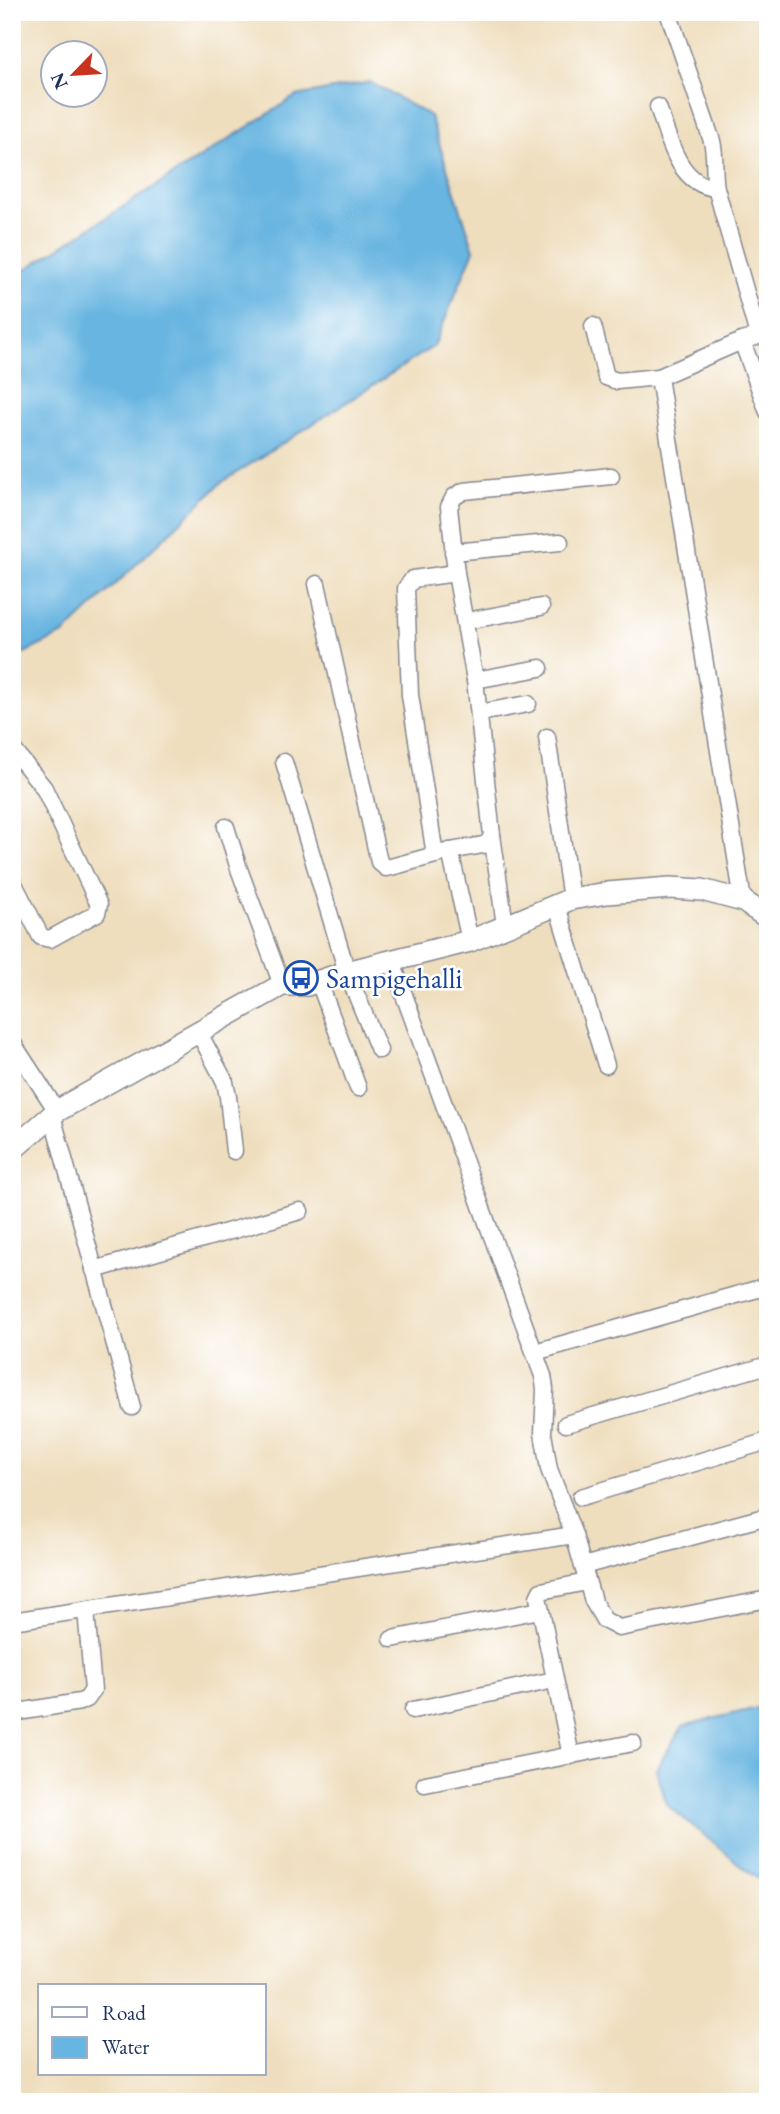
<svg xmlns="http://www.w3.org/2000/svg" width="780" height="2114" viewBox="0 0 780 2114" font-family="'EB Garamond',serif">
	<style>
		.water { fill: #67b5e1; stroke: #4172a0; stroke-width: 2 }
		.lines { fill: none; stroke-linecap: round; stroke-linejoin: round }
		.street-casing { stroke: #85868e; stroke-width: 19 }
		.secondary-casing { stroke: #85868e; stroke-width: 24 }
		.street { stroke: #fff; stroke-width: 16 }
		.secondary { stroke: #fff; stroke-width: 21 }
		.labels { text-anchor: middle; dominant-baseline: central; stroke-width: 5; stroke-linejoin: round; paint-order: stroke }
		.transit-label { font-size: 28px; fill: #164399; stroke: #fff; text-anchor: start }
	</style>
	<rect width="100%" height="100%" fill="#fff"/>
	<filter id="ink" filterUnits="userSpaceOnUse"><feTurbulence type="fractalNoise" baseFrequency=".0143" numOctaves="2"/><feDisplacementMap in="SourceGraphic" scale="14" xChannelSelector="R" yChannelSelector="G"/><feConvolveMatrix kernelMatrix="1 2 1 2 8 2 1 2 1" color-interpolation-filters="sRGB"/></filter>
	<filter id="wash" filterUnits="userSpaceOnUse"><feTurbulence type="fractalNoise" baseFrequency=".00686" numOctaves="4" result="noise"/><feDisplacementMap in="SourceGraphic" scale="28" xChannelSelector="R" yChannelSelector="G"/><feGaussianBlur stdDeviation="1.57" result="paint"/><feColorMatrix in="noise" values="0 0 0 0 0 0 0 0 0 0 0 0 0 0 0 0 0 1.4 0 .05"/><feComposite in="paint" operator="in"/></filter>
	<g filter="url(#wash)">
		<rect width="100%" height="100%" fill="#efdebe"/>
		<!-- water -->
		<g class="water">
			<path d="M370,82L430,116L474,250L434,346L221,483L64,634L12,659V278L296,96Z"/>
			<path d="M761,1707L768,1708V1885L754,1876L667,1805L656,1769L683,1726Z"/>
		</g>
	</g>
	<g filter="url(#ink)">
		<g class="lines">
			<!-- street casing -->
			<g class="street-casing">
				<g id="street">
					<path d="M668,12L712,141C716,157 713,172 716,188L758,335"/>
					<path d="M658,107C668,136 678,185 716,188"/>
					<path d="M593,326L606,377L617,381L659,377"/>
					<path d="M742,341L768,412"/>
					<path d="M453,552L560,542"/>
					<path d="M317,584L379,862L386,868L391,867L450,851L483,845L488,843L492,835L475,680L456,573L449,507L454,497L464,491L611,476"/>
					<path d="M466,621L541,607"/>
					<path d="M475,680L540,668"/>
					<path d="M479,713L528,704"/>
					<path d="M547,737L571,899"/>
					<path d="M12,751L15,752L44,788L99,905L97,913L50,939L41,937L12,880"/>
					<path d="M284,762L347,972L379,1050"/>
					<path d="M226,827L239,869L282,985"/>
					<path d="M492,835L505,925"/>
					<path d="M450,851L470,941"/>
					<path d="M435,855L410,695L406,588L413,579L456,573"/>
					<path d="M743,901L659,377L742,341L768,333"/>
					<path d="M557,906L606,1065"/>
					<path d="M392,962L543,1376L545,1389L543,1433L549,1469L574,1535L593,1601L604,1620L619,1628L768,1599"/>
					<path d="M319,982L358,1088"/>
					<path d="M198,1031L225,1082L228,1097L234,1151"/>
					<path d="M12,1042L57,1111"/>
					<path d="M52,1115L132,1407"/>
					<path d="M94,1270L300,1211"/>
					<path d="M542,1350L768,1286"/>
					<path d="M566,1424L768,1365"/>
					<path d="M581,1497L768,1441"/>
					<path d="M583,1566L768,1516"/>
					<path d="M12,1621L574,1535"/>
					<path d="M392,1639L540,1610"/>
					<path d="M413,1710L554,1680"/>
					<path d="M12,1713L80,1702L87,1699L93,1690L86,1610"/>
					<path d="M571,1756L538,1597L541,1591L587,1582"/>
					<path d="M425,1784L633,1743"/>
				</g>
			</g>
			<!-- secondary casing -->
			<g class="secondary-casing">
				<path id="secondary" d="M12,1150L57,1111L282,985H307L347,972L470,941L571,899L607,893L670,888L702,890L743,901L768,918"/>
			</g>
			<!-- street -->
			<use href="#street" class="street"/>
			<!-- secondary -->
			<use href="#secondary" class="secondary"/>
		</g>
	</g>
	<!-- icons -->
	<defs>
		<g id="bus-ring" transform="scale(1.75)"><circle r="9.5" fill="#fff" stroke="#1a4fb4" stroke-width="1.5"/><path d="M-5-6H5V4H4V6H2V4H-2V6H-4V4H-5ZM-3.5-4V0h7V-4ZM-3.5 1.2v1.5H-2V1.2ZM2 1.2v1.5H3.5V1.2Z" fill="#1a4fb4"/></g>
	</defs>
	<g fill-rule="evenodd">
		<use href="#bus-ring" x="301" y="978"/>
	</g>
	<g class="labels">
		<!-- transit labels -->
		<g class="transit-label">
			<text x="326" y="978">Sampigehalli</text>
		</g>
	</g>
	<!-- margin -->
	<rect width="780" height="2114" fill="none" stroke="#fff" stroke-width="42"/>
	<!-- legend -->
	<rect x="38" y="1984" width="228" height="91" fill="#ffffff" stroke="#a4acbf" stroke-width="2"/>
	<rect x="52" y="2007" width="35" height="10" fill="#ffffff" stroke="#a4acbf" stroke-width="2"/>
	<text x="102" y="2020" font-size="21" fill="#1b2f5e">Road</text>
	<rect x="52" y="2037" width="35" height="21" fill="#67b5e1" stroke="#a4acbf" stroke-width="2"/>
	<text x="102" y="2054" font-size="21" fill="#1b2f5e">Water</text>
	<!-- north arrow -->
	<g transform="translate(74 74) rotate(245)"><circle r="33" fill="#ffffff" stroke="#a4acbf" stroke-width="2"/>
	<path d="M0-5L12 26L0 18L-12 26Z" fill="#c8321e"/>
	<text y="-10" font-size="19" font-weight="bold" text-anchor="middle" fill="#1b2f5e">N</text>
	</g>
</svg>
